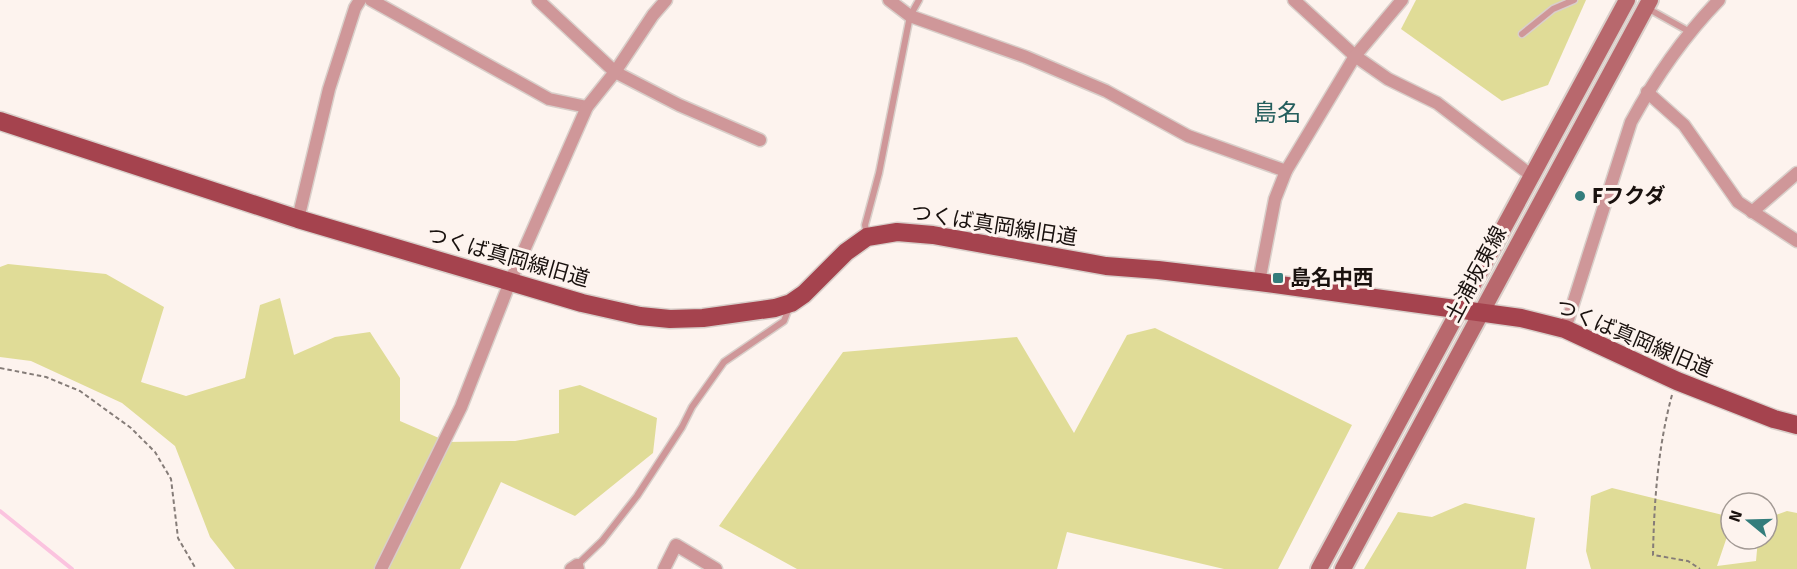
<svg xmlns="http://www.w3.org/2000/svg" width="1797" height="569" viewBox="0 0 1797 569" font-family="Signika,'Noto Sans JP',sans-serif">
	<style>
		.green { fill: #e0dc97 }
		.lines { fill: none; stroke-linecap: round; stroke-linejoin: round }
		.stream { stroke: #fbc3df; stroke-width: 4 }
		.lane-casing { stroke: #d9cfca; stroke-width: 9 }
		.street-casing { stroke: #d9cfca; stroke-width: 15 }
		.secondary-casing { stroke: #d9cfca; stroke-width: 20 }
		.primary-casing { stroke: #d9cfca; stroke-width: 21 }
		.path { stroke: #857c78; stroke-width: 2; stroke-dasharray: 4.5 3; stroke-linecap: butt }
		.lane { stroke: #cf9799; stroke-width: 6 }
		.street { stroke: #cf9799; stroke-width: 12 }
		.secondary { stroke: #b8686d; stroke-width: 16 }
		.primary { stroke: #a5434e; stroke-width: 18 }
		.poi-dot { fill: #347d7c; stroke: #fdf3ee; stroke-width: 2 }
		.labels { text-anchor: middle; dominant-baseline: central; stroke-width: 6; stroke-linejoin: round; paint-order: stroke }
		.poi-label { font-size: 21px; font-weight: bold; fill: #19110e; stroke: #fdf3ee; text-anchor: start }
		.street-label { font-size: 21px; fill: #19110e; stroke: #fdf3ee }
		.quarter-label { font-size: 24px; fill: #245e5d; stroke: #fdf3ee }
	</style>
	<rect width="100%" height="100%" fill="#fdf3ee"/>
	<!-- green -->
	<g class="green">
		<path d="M1416,0H1586L1548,85L1502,101L1401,29Z"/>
		<path d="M8,264L106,274L164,307L141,382L186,396L245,378L260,305L280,298L294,355L335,337L370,332L400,378V421L448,442L515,441L559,433V390L580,385L657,418L653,453L575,516L501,482L460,569H235L210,537L175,446L122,403L31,361L0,357V267Z"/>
		<path d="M1155,328L1352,425L1278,569H1224L1067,532L1057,569H797L719,526L843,352L1017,337L1074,433L1127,335Z"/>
		<path d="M1612,488L1731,517V525L1717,566L1756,561L1758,539H1767V518L1787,511L1797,513V569H1591L1586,551L1591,496Z"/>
		<path d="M1465,503L1535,518L1526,569H1364L1398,512L1432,517Z"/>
	</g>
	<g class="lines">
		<!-- stream -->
		<path class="stream" d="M0,511L72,569"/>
		<!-- lane casing -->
		<g class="lane-casing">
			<g id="lane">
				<path d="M1647,8L1690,32"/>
				<path d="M1522,34L1553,9L1574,0"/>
				<path d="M867,235L865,225L879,173L910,16L919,0"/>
				<path d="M577,565L602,541L637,496L682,427L692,407L724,362L784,321L789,308"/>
			</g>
		</g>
		<!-- street casing -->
		<g class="street-casing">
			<g id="street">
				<path d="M371,0L549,99L587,107"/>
				<path d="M538,0L615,72L679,105L760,140"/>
				<path d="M889,0L910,16L1026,57L1106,91L1188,136L1286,171"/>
				<path d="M1294,0L1355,56L1388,79L1437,103L1532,176"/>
				<path d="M1647,92L1684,125L1738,202L1797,241"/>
				<path d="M1752,212L1797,173"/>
				<path d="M298,219L329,89L355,8L360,0"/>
				<path d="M1259,282L1275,199L1286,171L1355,56L1402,0"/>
				<path d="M1565,329L1631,122C1655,78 1684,36 1719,0"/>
				<path d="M381,569L461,407L510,282L587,107L615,72L653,15L666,0"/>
				<path d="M571,569L577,565L578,569"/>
				<path d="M664,569L676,545L716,569"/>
			</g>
		</g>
		<!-- secondary casing -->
		<g class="secondary-casing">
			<g id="secondary">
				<path d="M1319,569L1627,0"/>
				<path d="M1343,569L1650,0"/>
			</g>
		</g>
		<!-- primary casing -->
		<g class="primary-casing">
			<path id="primary" d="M0,121L298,219L582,303L640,316L670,319L703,318L775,308L791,303L804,294L846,252L867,237L897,232L933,235L1106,266L1158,270L1259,282L1521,318L1565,329L1677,381L1774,419L1797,425"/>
		</g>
		<!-- path -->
		<g class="path">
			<path d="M0,368L46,377L80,391L131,428L155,452L171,479L178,538L196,569"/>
			<path d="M1672,395C1658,446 1654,502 1653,555L1688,561L1700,569"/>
		</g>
		<!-- lane -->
		<use href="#lane" class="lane"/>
		<!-- street -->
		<use href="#street" class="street"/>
		<!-- secondary -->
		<use href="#secondary" class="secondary"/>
		<!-- primary -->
		<use href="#primary" class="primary"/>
	</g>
	<!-- markers -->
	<g class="poi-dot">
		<circle cx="1580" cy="196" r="6"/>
		<rect x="1272" y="272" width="12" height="12" rx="3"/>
	</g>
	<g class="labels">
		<!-- poi labels -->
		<g class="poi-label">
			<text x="1592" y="196">Fフクダ</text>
			<text x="1290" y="278">島名中西</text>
		</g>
		<!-- street labels -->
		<g class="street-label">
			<text transform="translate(994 225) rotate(9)">つくば真岡線旧道</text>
			<text transform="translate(508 257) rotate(16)">つくば真岡線旧道</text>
			<text transform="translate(1476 274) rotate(-62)">土浦坂東線</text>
			<text transform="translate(1634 338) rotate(23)">つくば真岡線旧道</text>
		</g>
		<!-- quarter labels -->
		<g class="quarter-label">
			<text x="1277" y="113">島名</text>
		</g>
	</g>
	<!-- north arrow -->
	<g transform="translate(1749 521) rotate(289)"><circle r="28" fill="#fdf3ee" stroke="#a29994" stroke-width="1.5"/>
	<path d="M0-4.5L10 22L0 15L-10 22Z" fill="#347d7c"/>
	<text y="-9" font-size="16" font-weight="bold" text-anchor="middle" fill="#19110e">N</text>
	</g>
</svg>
